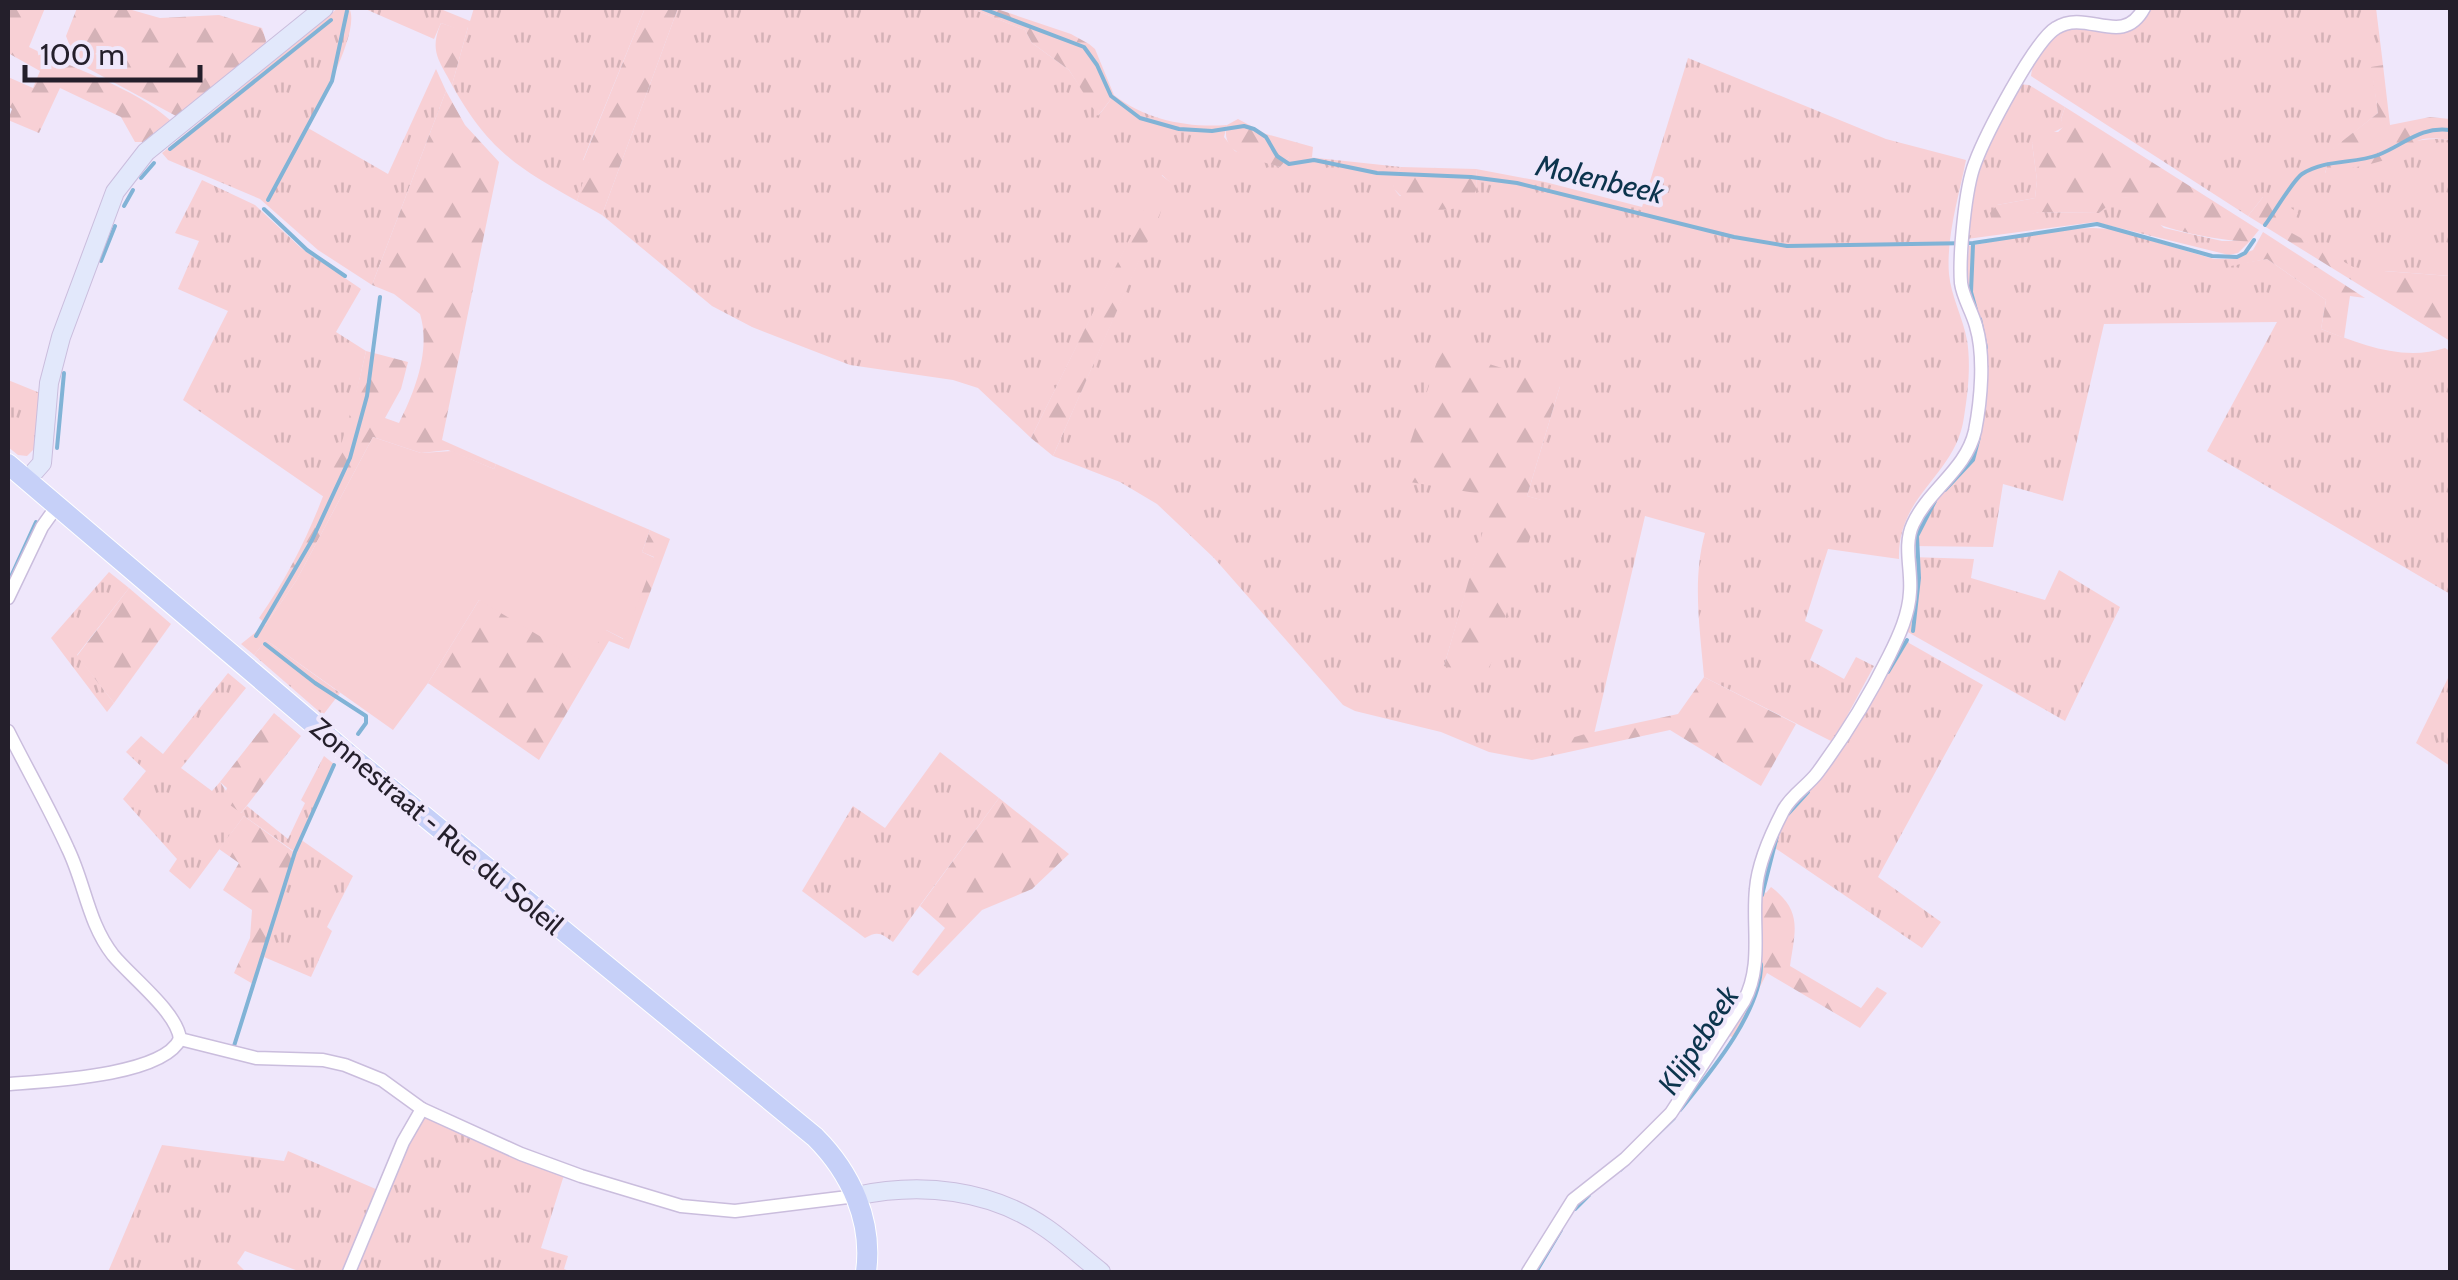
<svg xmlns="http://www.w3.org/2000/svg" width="2458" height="1280" viewBox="0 0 2458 1280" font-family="Cabin,sans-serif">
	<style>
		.grass { fill: url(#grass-tufts); fill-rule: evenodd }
		.forest { fill: url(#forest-firs) }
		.pitch { fill: #f8d0d5 }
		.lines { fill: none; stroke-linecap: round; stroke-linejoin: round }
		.stream { stroke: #81b3d6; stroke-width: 4 }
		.street-casing { stroke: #cabddd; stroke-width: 15 }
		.secondary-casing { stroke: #cabddd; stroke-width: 20 }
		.primary-casing { stroke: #fff; stroke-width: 22 }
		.street { stroke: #fff; stroke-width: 12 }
		.secondary { stroke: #e2e8fb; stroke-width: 18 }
		.primary { stroke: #c6d0f8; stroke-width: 20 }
		.labels { text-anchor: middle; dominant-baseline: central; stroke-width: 8; stroke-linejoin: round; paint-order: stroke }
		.street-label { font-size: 28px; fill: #241f2b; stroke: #efe7fb }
		.water-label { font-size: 30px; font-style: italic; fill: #0c344d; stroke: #efe7fb }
	</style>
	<defs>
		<pattern id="grass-tufts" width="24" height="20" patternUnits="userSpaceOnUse" patternTransform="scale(2.5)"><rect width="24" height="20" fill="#f8d0d5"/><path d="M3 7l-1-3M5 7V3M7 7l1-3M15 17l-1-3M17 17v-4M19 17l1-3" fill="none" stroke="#d4b2b7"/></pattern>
		<pattern id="forest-firs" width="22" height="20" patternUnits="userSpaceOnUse" patternTransform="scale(2.5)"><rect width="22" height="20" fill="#f8d0d5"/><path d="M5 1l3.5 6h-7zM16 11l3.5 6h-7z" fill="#d4b2b7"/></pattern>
	</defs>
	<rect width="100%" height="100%" fill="#efe7fb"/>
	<!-- grass -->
	<g class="grass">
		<path d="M338,8L350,10C359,34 319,104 308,128L388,174L436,69L446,91L372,285L318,250L260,199L168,160L162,153Z"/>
		<path d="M363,8H438L470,21L474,8H645L583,160L590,163L577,201C515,166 488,149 452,85L468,27L457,29L441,23L434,39Z"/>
		<path d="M678,8H970L1025,30L1032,43L1069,70L1099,115L1114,95C1146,120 1188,128 1227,125L1224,137L1235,151L1280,167L1289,157L1298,156L1401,167C1394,179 1389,185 1400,196L1477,187L1476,169L1545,182L1642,207L1688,58L1886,139L1966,160C1959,196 1946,237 1949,274C1951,296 1963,318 1967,340C1971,364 1968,393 1964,417C1956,476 1897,494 1899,559L1828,549L1805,621L1823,630L1810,660L1844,679L1856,657L1874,666L1833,742L1704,677C1700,629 1692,580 1705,533L1645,516L1594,734L1532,750V760L1489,752L1441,732L1355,711L1343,705L1214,558L1157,504L1120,482L1053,456L1172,184L1162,175L1031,438L978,388L953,380L850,365L752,327L712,306L602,215ZM1560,386L1527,496L1541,500L1444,666L1494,496Z"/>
		<path d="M2145,8H2376L2383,65L2372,68L2378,113L2332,150L2325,173C2365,158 2408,134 2450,140V276L2385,271L2375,280L2289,232L2263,197L2248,216L2031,76C2032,66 2036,58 2043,48C2069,9 2093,41 2124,32C2133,29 2139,15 2145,8Z"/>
		<path d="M2019,84L2029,85L2065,107L2061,119L2064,127L2032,143L2037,180L2035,198L1997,205L2016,217L2039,212L2099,213L2115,198L2130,197L2164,228L2222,241H2250L2238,253L2229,255L2095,222L1967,239L1979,162Z"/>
		<path d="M202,180L255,205L301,248L361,289L336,332L366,351L348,429L324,497L183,400L228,311L178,289L199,241L175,233Z"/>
		<path d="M2093,228L2111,229L2214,259H2231V265L2267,259L2326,300L2321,329C2361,344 2403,362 2445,348L2450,351V594L2207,451L2277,322L2104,324L2063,501L2003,484L1993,547L1912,546L1916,523L1969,461L1976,442L1984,359L1965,289L1969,246L2063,229Z"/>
		<path d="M8,380L40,393L34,449L27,456L18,455L8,447Z"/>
		<path d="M1911,557L1974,559L1971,578L2045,600L2059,570L2120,607L2065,721L1906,631Z"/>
		<path d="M109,572L129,588L77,655L114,703L107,712L51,638Z"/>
		<path d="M1902,639L1983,685L1878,877L1941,922L1922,948L1772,846L1779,828Z"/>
		<path d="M266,640L340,693L323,715L254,655Z"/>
		<path d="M228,673L246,688L181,768L212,791L220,782L241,813L247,806L288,839L305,803L301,800L324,756L334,764L300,839L353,876L327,927L332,931L311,977L264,957L295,852L244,816L190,889L169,871L177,859L123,799L146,771L126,752L141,736L163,754Z"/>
		<path d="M2450,674V766L2416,743Z"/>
		<path d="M940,752L999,798L893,942C882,934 878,930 865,938L802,891L853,806L885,828Z"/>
		<path d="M421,1118H429L564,1175L541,1248L568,1256L564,1269L572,1272H352L384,1189Z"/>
		<path d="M162,1145L284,1161L288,1151L378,1190L341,1272H301L245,1251L237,1263L246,1272H108Z"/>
	</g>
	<!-- forest -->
	<g class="forest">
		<path d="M8,8H45L29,47C72,68 135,88 170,120L143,142H135L121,117L60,88L39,133L8,120L12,109L8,106V77L33,88L40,71L8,53Z"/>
		<path d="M77,8H125L160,18L219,15L262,28L266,41L264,48L176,116L76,62L66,36Z"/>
		<path d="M645,8H678L602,215L577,201L589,163L583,161Z"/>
		<path d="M970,8H994L1071,34L1089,44L1095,49L1114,95L1098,116L1069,70L1032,43L1025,30Z"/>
		<path d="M441,23L456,28L459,24L468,27L452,85C439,60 429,51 441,23Z"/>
		<path d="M2383,65L2390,125L2430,117L2450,119V140C2409,135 2420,144 2390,158C2370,166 2346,168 2325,174L2331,150L2378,113L2371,67Z"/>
		<path d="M446,91L465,125L499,162L442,440L496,464L494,469L448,450L421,453L373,437L296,581L266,624L259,618C316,537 344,446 366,351L408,362L401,389L385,418L399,423C415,391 431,350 420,314L394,294L372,285Z"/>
		<path d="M2065,107L2259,230L2250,241C2231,243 2160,230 2145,217C2140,212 2135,203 2130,198C2114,196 2110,205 2099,213L2039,212L1993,226L1990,213L1997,205L2035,198L2037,180L2032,143L2043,131L2058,132L2063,127L2061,119Z"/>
		<path d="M1238,119L1266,134L1313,147L1312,157H1289L1280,167C1257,159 1219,156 1227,125Z"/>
		<path d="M1401,167L1476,169L1477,187L1470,205C1443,213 1415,213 1394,189L1392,181Z"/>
		<path d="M1161,175L1173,184L1053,456L1031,438Z"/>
		<path d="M2274,196L2298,213L2290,232L2375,279L2384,271L2450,276V341L2248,216L2263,197Z"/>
		<path d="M2263,232L2365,298L2350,296L2344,338L2321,329L2326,300L2267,259L2231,266V259L2253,250Z"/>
		<path d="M1441,349L1560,386L1527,496L1542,500L1486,679L1444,666L1493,496L1398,480Z"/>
		<path d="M650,530L670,539L629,649L609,641L539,760L428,683L479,600L606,630L623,639L654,557L642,552Z"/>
		<path d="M129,588L171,624L114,703L77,656Z"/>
		<path d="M1704,677L1796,724L1761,786L1670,730L1532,760L1531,750L1585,734L1678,714Z"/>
		<path d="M274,713L301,736L241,813L223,800L227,788L220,782Z"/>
		<path d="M999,798L1069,854L1032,889L982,910L918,976L912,972L945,928L920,906Z"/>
		<path d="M244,816L295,853L264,957L253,984L234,973L250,938L252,910L223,890L239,863L219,849Z"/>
		<path d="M1771,887C1803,911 1795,931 1790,966L1861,1008L1877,987L1887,993L1860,1028L1767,973L1734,1038L1728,1035L1753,994L1760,889L1766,893Z"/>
	</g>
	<!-- pitch -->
	<path class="pitch" d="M373,437L421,453L452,451L494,469L496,464L650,530L642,552L655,558L624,639L606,630L585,663L479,600L428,683L393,730L266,640L254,655L241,644L266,624L296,581Z"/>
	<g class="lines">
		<!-- stream -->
		<g class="stream">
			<path d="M981,8L1084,47L1097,65L1111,96L1140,118L1179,129L1212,131L1244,126L1254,129L1266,137L1277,156L1289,164L1314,160L1377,173L1471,177L1517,183L1734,237L1787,246L1973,243L2097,224L2212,256L2237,257L2245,253L2254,240"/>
			<path d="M170,149L331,20"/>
			<path d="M141,178L154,163"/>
			<path d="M268,200L332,81L347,11"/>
			<path d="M124,206L133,190"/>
			<path d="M264,209L307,250L345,276"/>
			<path d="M2265,225C2274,213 2293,180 2302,174C2325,159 2354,164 2378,155C2404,145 2420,126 2450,130"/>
			<path d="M1973,245L1971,292L1976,310"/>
			<path d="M101,261L115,226"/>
			<path d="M1980,319L1986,348"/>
			<path d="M57,448L64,373"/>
			<path d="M1945,490L1973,460L1979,437"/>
			<path d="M8,583L36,522"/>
			<path d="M1913,631L1919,578L1917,536L1935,501"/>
			<path d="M256,636L312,540L350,458L367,396L380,297"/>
			<path d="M265,644L315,683L366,716V723L358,734"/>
			<path d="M1888,672L1907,640"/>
			<path d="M1788,814L1808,792"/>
			<path d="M1762,895L1777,836"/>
			<path d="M234,1046L295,852L334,765"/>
			<path d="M1680,1110C1709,1074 1762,1011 1761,964"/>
			<path d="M1620,1170L1674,1118"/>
			<path d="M1575,1209L1589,1195"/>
			<path d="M1536,1272L1561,1230"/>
		</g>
		<!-- street casing -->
		<g class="street-casing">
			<g id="street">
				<path d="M8,598L42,527L57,506"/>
				<path d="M8,731C28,771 50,809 68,849C85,884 88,923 113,955C131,977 177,1012 180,1039"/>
				<path d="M180,1039L256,1058L323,1060L345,1065L382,1080L422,1109L521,1154L581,1176L681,1206L735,1211L856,1196"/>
				<path d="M8,1084C46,1081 163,1076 180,1039"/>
				<path d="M349,1272L403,1142L422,1109"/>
				<path d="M1528,1272L1573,1200L1625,1159L1671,1113L1744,1001C1763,965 1752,927 1756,889C1758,863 1771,834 1783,811C1791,795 1808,786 1818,772C1844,737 1870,695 1889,656C1899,636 1909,614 1910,592C1912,570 1903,545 1913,524C1929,489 1966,470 1975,431C1981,400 1985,356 1976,326C1972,311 1963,298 1961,283C1959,256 1965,188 1975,163C1985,136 2034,41 2056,28C2087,8 2122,49 2144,8"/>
			</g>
		</g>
		<!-- secondary casing -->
		<g class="secondary-casing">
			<g id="secondary">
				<path d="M27,480L42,463L49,383L61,337L115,192L146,152L324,8"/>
				<path d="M856,1196C921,1182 990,1189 1046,1228C1065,1241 1083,1258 1101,1272"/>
			</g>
		</g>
		<!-- primary casing -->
		<g class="primary-casing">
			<path id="primary" d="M8,464L352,757L815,1137C851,1173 873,1221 866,1272"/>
		</g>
		<!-- street -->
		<use href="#street" class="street"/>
		<!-- secondary -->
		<use href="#secondary" class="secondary"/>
		<!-- primary -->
		<use href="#primary" class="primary"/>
	</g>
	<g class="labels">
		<!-- street labels -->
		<g class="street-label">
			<text transform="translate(437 826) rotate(40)">Zonnestraat - Rue du Soleil</text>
		</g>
		<!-- water labels -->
		<g class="water-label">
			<text transform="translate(1600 179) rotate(13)">Molenbeek</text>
			<text transform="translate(1698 1040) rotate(-57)">Klijpebeek</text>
		</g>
	</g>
	<!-- border -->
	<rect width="2458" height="1280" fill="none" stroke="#241f2b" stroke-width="20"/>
	<!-- scale -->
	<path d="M25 65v15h175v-15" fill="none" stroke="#241f2b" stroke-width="5"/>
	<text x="40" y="65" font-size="30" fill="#241f2b" stroke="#efe7fb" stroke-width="8" paint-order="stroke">100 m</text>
</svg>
